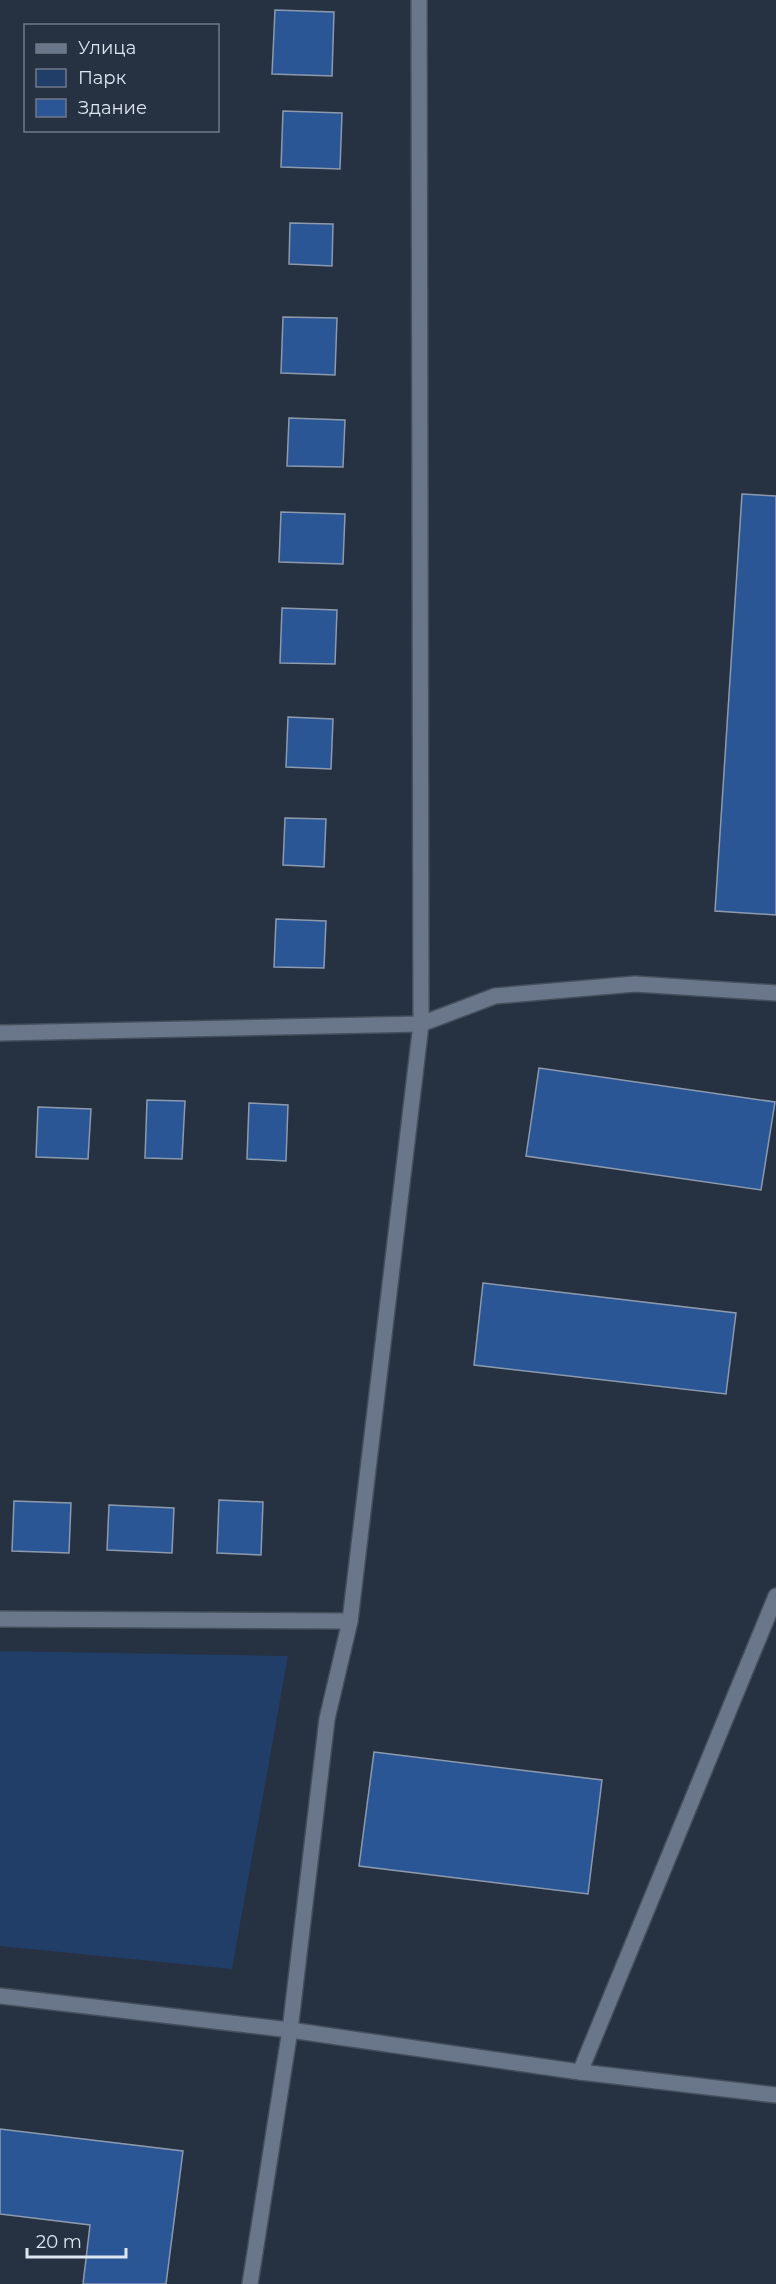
<svg xmlns="http://www.w3.org/2000/svg" width="776" height="2284" viewBox="0 0 776 2284" font-family="Montserrat,sans-serif">
	<style>
		.green { fill: #213e68 }
		.building { fill: #2b5695; stroke: #8c9aae; stroke-width: 1.5 }
		.lines { fill: none; stroke-linecap: round; stroke-linejoin: round }
		.service-casing { stroke: #454e5c; stroke-width: 18 }
		.minor-casing { stroke: #454e5c; stroke-width: 18 }
		.service { stroke: #6a778a; stroke-width: 15 }
		.minor { stroke: #6a778a; stroke-width: 15 }
	</style>
	<rect width="100%" height="100%" fill="#263142"/>
	<!-- green -->
	<path class="green" d="M0,1651L288,1656L232,1969L0,1946Z"/>
	<!-- building -->
	<g class="building">
		<path d="M275,10L334,12L332,76L272,74Z"/>
		<path d="M283,111L342,113L340,169L281,167Z"/>
		<path d="M290,223L333,224L332,266L289,264Z"/>
		<path d="M283,317L337,318L335,375L281,373Z"/>
		<path d="M289,418L345,420L343,467L287,466Z"/>
		<path d="M742,494L776,496V915L715,911Z"/>
		<path d="M281,512L345,514L343,564L279,562Z"/>
		<path d="M282,608L337,610L335,664L280,663Z"/>
		<path d="M288,717L333,719L331,769L286,767Z"/>
		<path d="M285,818L326,819L324,867L283,865Z"/>
		<path d="M276,919L326,921L324,968L274,967Z"/>
		<path d="M539,1068L775,1102L761,1190L526,1156Z"/>
		<path d="M147,1100L185,1101L182,1159L145,1158Z"/>
		<path d="M249,1103L288,1105L286,1161L247,1159Z"/>
		<path d="M38,1107L91,1109L88,1159L36,1157Z"/>
		<path d="M483,1283L736,1313L726,1394L474,1365Z"/>
		<path d="M219,1500L263,1502L261,1555L217,1553Z"/>
		<path d="M14,1501L71,1503L69,1553L12,1551Z"/>
		<path d="M109,1505L174,1508L172,1553L107,1550Z"/>
		<path d="M374,1752L602,1780L588,1894L359,1866Z"/>
		<path d="M0,2129L183,2151L166,2284H83L90,2225L0,2214Z"/>
	</g>
	<g class="lines">
		<!-- service casing -->
		<g class="service-casing">
			<path id="service" d="M421,1024L495,996L635,984L776,993"/>
		</g>
		<!-- minor casing -->
		<g class="minor-casing">
			<g id="minor">
				<path d="M0,1033L421,1024"/>
				<path d="M0,1619L350,1621"/>
				<path d="M0,1996L290,2030L580,2072L776,2095"/>
				<path d="M580,2072L776,1596"/>
				<path d="M250,2284L290,2030L327,1719L350,1621L421,1024L419,0"/>
			</g>
		</g>
		<!-- service -->
		<use href="#service" class="service"/>
		<!-- minor -->
		<use href="#minor" class="minor"/>
	</g>
	<!-- legend -->
	<rect x="24" y="24" width="195" height="108" fill="#263142" stroke="#707988" stroke-width="1.5"/>
	<rect x="36" y="44" width="30" height="9" fill="#6a778a" stroke="#707988" stroke-width="1.5"/>
	<text x="78" y="54" font-size="18" fill="#dee6f1">Улица</text>
	<rect x="36" y="69" width="30" height="18" fill="#213e68" stroke="#707988" stroke-width="1.5"/>
	<text x="78" y="84" font-size="18" fill="#dee6f1">Парк</text>
	<rect x="36" y="99" width="30" height="18" fill="#2b5695" stroke="#707988" stroke-width="1.5"/>
	<text x="78" y="114" font-size="18" fill="#dee6f1">Здание</text>
	<!-- scale -->
	<path d="M27 2248v9h99v-9" fill="none" stroke="#dee6f1" stroke-width="3"/>
	<text x="36" y="2248" font-size="18" fill="#dee6f1" stroke="#263142" stroke-width="4.5" paint-order="stroke">20 m</text>
</svg>
